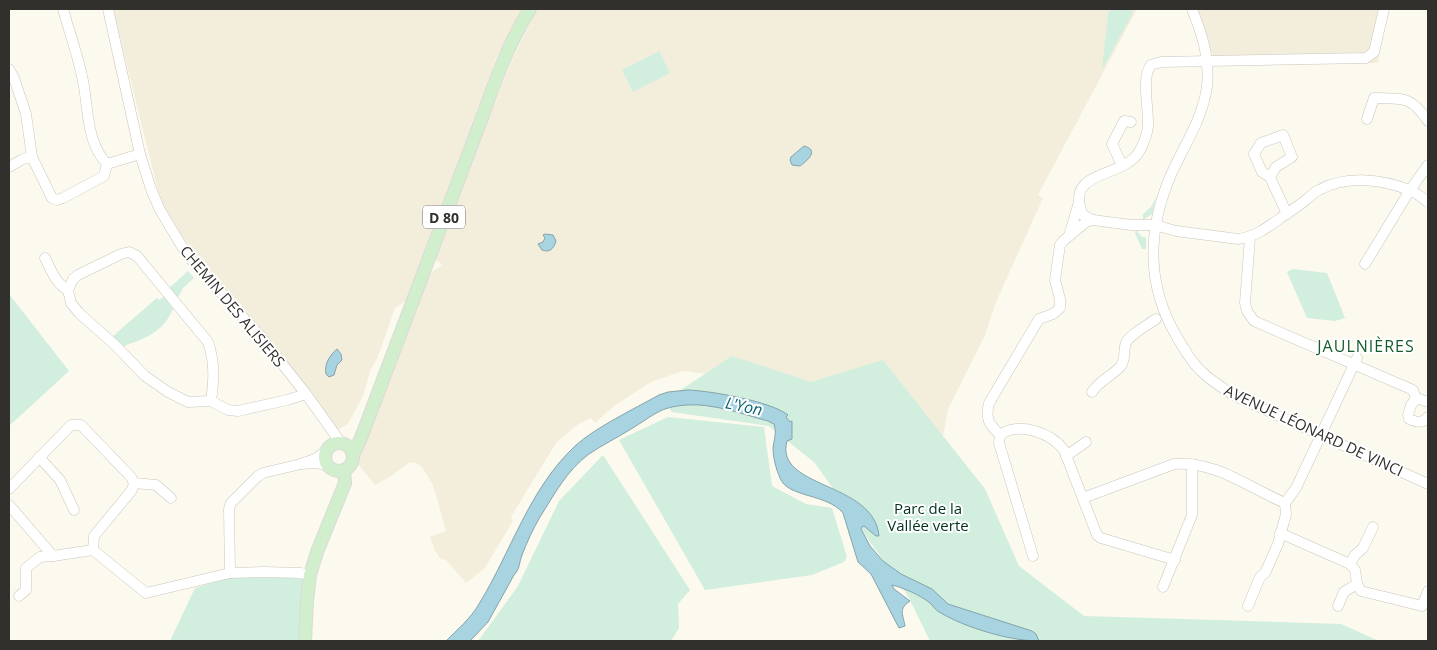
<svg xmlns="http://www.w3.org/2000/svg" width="1437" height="650" viewBox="0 0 1437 650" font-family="'Open Sans',sans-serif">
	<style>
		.built { fill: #f3eedc }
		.green { fill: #d1eede }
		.water { fill: #a8d4e1; stroke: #85a3ab }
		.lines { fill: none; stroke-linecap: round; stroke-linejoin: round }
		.minor-casing { stroke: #c9c6bc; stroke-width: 11 }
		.major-casing { stroke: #dadad9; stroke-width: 14 }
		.minor { stroke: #fff; stroke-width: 10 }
		.major { stroke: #d1eecd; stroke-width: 12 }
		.labels { text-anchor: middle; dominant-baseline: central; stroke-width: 4; stroke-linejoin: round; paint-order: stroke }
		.shield { fill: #fff; stroke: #706e6c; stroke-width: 1 }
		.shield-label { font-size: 14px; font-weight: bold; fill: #32302d }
		.street-label { font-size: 15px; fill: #32302d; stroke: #fff }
		.park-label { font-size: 15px; fill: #00321f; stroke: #fff }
		.neighbourhood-label { font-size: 16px; letter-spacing: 1px; fill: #155c2f; stroke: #fff }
		.water-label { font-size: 16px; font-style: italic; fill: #066274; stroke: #fff }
	</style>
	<rect width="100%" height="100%" fill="#fcf9ee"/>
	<!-- built -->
	<g class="built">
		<path d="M113,9H523L496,59L406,301L395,308L377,359L370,371L363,396L348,424L338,430L308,388L173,226L158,191Z"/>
		<path d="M537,9H1137L1038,195L1043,198L996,302L985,335L948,409L941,448L744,379L683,371L651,382L614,406L595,423L591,418L577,425L556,443L511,517L513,521L485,568L466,583L446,560L441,559L435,551L430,537L446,531L433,485L422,467L416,463L410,462L388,478L375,485L357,463L429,274L442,265L435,259L510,64Z"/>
		<path d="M1192,9H1388L1378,63L1225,61L1216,62Z"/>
	</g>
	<!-- green -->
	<g class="green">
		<path d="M1113,9H1133L1132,14L1102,70L1108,13Z"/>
		<path d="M659,51L670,73L633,92L622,70Z"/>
		<path d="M1156,197L1152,214L1143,220V214L1151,207Z"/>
		<path d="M1136,230L1142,237L1146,238V249H1142L1135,233Z"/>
		<path d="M1293,269L1327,273L1345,318L1335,321L1307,318L1287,272Z"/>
		<path d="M188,271L194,278L183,288L177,299L167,290Z"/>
		<path d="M9,294L69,371L9,426Z"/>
		<path d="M164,297L173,309C167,323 157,333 142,339C136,342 129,343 123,347L113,336L157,298L159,300Z"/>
		<path d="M732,356L811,382L883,360L985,489L1019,566L1084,616L1341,624L1379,641H930L908,596L815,463L769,426L672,412L664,401Z"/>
		<path d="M668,417L764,427L772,486L806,504L832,508L847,557L844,562L812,575L705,590L619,440Z"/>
		<path d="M603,455L690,590L678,604L679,628L671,641H478L518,586L559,501Z"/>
		<path d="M240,574L303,579L300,641H170L195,588Z"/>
	</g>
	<!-- water -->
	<g class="water">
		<path d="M804,146C820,150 807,161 800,166L792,165L790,160L791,157Z"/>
		<path d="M545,234L553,235L556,241C554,249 549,253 542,250L538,244L543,242L545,238L543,235Z"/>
		<path d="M337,349L341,354L342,360L337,365L334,375L329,377L326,374C324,364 330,355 337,349Z"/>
		<path d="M688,390C711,391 770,401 788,415L786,417L790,422L792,421V439L787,441C774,489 874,481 879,536H876L864,526L862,527L861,529L870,546L883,561L901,574L932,589L948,604L1032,631L1036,634L1039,641C1011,641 966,628 941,613C936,611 934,607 930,603C920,595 904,588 892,585L894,589L910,601C898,609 903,614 905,626L899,628L871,574L858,562L843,513C826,493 788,498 780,478C776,469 773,457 773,448C774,439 777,432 774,424L768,421C742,414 713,403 686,405C659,407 653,416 631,429C617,438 602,445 589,454C567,470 554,495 540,517C533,529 527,542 522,555C519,563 520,569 514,575L488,622L470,641H446C457,630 471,618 479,604C511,552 529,489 575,446C596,427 634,409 659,395L668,392Z"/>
	</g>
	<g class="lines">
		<!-- minor casing -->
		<g class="minor-casing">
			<g id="minor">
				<path d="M108,9L140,154L151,189L160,210L187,255L261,337L306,394L341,443"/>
				<path d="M1192,9C1202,34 1210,58 1207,86C1203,119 1183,147 1170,177C1147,232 1146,285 1177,337C1184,349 1191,362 1201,371C1211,381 1223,388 1235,396L1428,484"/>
				<path d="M9,69L14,78L26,114L32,157L52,198L57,200L63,198L104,176L107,164C85,141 89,106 82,76C77,53 69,31 63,9"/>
				<path d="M1367,119L1374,98C1403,99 1410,95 1428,121"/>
				<path d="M107,164L140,154"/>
				<path d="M1122,165L1112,144L1124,121L1131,122"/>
				<path d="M9,167L23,159L32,157"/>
				<path d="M1270,177L1276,167L1292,157L1283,135L1261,143L1254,154L1262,172L1270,177L1287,214"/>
				<path d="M1093,220L1083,215C1063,169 1123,179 1139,152C1143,145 1147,135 1148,126C1149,110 1141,77 1151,65L1161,62L1366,58L1374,52L1384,9"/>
				<path d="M1069,236L1079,202"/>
				<path d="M1250,237L1245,303L1247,311L1254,321L1413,390L1416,399"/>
				<path d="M45,258C51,270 56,284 68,290"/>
				<path d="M1365,264L1410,190L1428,165"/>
				<path d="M1092,392C1099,381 1112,376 1121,366C1126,359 1123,350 1126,343C1129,335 1148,325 1156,319"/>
				<path d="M1416,399L1411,405L1408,415L1409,419C1416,422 1423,424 1428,417"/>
				<path d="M1416,399H1419L1428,402"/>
				<path d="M211,401C214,380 215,362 208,342L137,256L129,252L121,254L78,275L73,279L68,290L71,303L79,313L115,345L145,376L168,392L188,402L211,401L228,410L238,411L287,400L306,394"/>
				<path d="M1000,435C989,424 985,419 989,403L1039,319L1053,314L1060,308V299L1055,280L1060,245L1063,241L1086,222L1093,220L1131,225H1155L1176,231L1238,239C1255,237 1268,227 1282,217C1290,211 1299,206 1307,199C1311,196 1314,192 1319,190C1345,175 1382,179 1409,190C1416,192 1422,198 1428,202"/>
				<path d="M1000,435C1019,421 1051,433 1064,450L1097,535L1101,538L1175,560"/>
				<path d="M1000,435L999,443L1033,556"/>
				<path d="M326,451L315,459L301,464L316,463L328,465"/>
				<path d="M1066,456L1086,442"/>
				<path d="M39,457L60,480L74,510"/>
				<path d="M134,483L156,485L171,498"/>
				<path d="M9,489L71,425H81L131,477L134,483L132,490L94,536L93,550"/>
				<path d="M1083,498L1174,464C1215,460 1249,488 1285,503"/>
				<path d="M1285,503L1296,488L1357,358"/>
				<path d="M9,505L53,556L93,550"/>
				<path d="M1280,533L1350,564"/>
				<path d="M93,550L146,593L230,573L264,572L301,573L310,575"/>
				<path d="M230,573L229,509L231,503L257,477L263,473L301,464"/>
				<path d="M1357,584L1361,591L1422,606L1428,591"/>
				<path d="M1163,587L1192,515V464"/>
				<path d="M19,596L26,590V568L40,557L53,556"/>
				<path d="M1248,606L1260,577L1265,573L1278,544L1286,514L1285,503"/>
				<path d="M1338,606L1344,592L1357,584L1355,570L1350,564L1355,555L1363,548L1373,527"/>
			</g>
		</g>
		<!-- major casing -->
		<g class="major-casing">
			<g id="major">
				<circle cx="339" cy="457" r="14"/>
				<path d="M353,455L361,438L483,115C496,78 509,43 530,9"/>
				<path d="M305,641L307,601L310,575L317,552L345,483L344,470"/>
			</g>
		</g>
		<!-- minor -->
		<use href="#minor" class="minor"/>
		<!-- major -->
		<use href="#major" class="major"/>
	</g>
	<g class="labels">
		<!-- shield labels -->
		<rect class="shield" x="423" y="205.5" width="42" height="23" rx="4"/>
		<g class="shield-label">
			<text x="444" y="217">D 80</text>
		</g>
		<!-- street labels -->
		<g class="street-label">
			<text transform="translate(233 306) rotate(50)">CHEMIN DES ALISIERS</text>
			<text transform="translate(1314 430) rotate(25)">AVENUE LÉONARD DE VINCI</text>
		</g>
		<!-- park labels -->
		<g class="park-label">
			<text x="928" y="508">Parc de la<tspan x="928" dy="17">Vallée verte</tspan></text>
		</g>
		<!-- neighbourhood labels -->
		<g class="neighbourhood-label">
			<text x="1366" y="346">JAULNIÈRES</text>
		</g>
		<!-- water labels -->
		<g class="water-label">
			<text transform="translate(744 406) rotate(12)">L'Yon</text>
		</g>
	</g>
	<!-- border -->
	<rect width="1437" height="650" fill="none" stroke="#32302d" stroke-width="20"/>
</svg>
